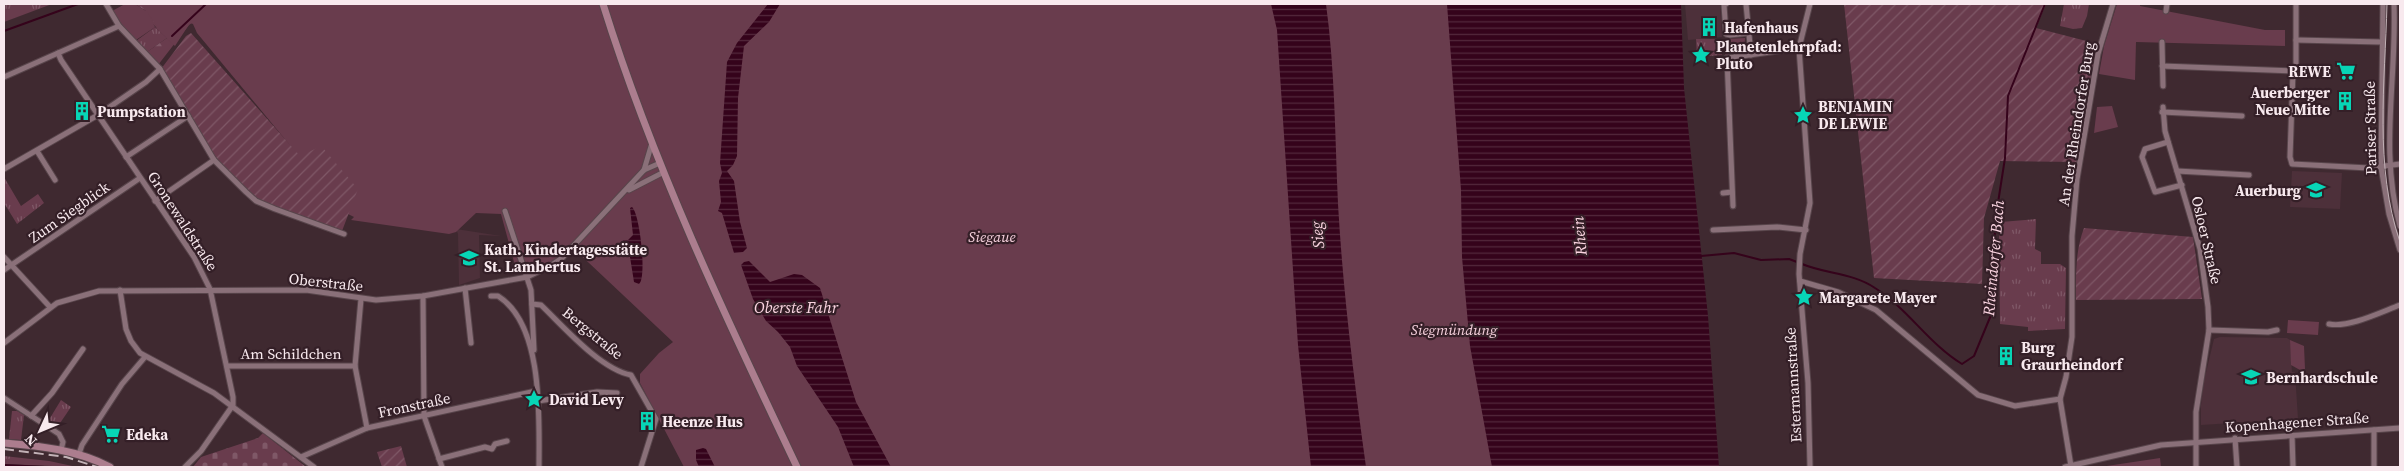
<svg xmlns="http://www.w3.org/2000/svg" width="2404" height="471" viewBox="0 0 2404 471" font-family="'Source Serif 4',serif">
	<style>
		.built { fill: #4d303a }
		.grass { fill: url(#grass-tufts) }
		.forest { fill: url(#forest-firs) }
		.cemetery { fill: url(#cemetery-stones) }
		.park { fill: #693c4d }
		.garden { fill: url(#garden-furrows) }
		.water { fill: url(#water-rules) }
		.lines { fill: none; stroke-linecap: round; stroke-linejoin: round }
		.stream { stroke: #35031b; stroke-width: 2 }
		.street-casing { stroke: #58454b; stroke-width: 7 }
		.secondary-casing { stroke: #58454b; stroke-width: 9 }
		.street { stroke: #8a7079; stroke-width: 5 }
		.secondary { stroke: #ac7d8e; stroke-width: 7 }
		.tram { stroke: #c2b1b6; stroke-width: 1 }
		.rail { stroke: #c2b1b6; stroke-width: 2; stroke-dasharray: 10 5; stroke-linecap: butt }
		.labels { text-anchor: middle; dominant-baseline: central; stroke-width: 4.5; stroke-linejoin: round; paint-order: stroke }
		.poi-label { font-size: 15px; font-weight: bold; fill: #f8e9ee; stroke: #341f27; text-anchor: start }
		.street-label { font-size: 15px; fill: #f8e9ee; stroke: #341f27 }
		.park-label { font-size: 15px; font-style: italic; fill: #f4cfdb; stroke: #341f27 }
		.water-label { font-size: 16px; font-style: italic; fill: #fbd5e1; stroke: #341f27 }
	</style>
	<defs>
		<pattern id="grass-tufts" width="24" height="20" patternUnits="userSpaceOnUse" patternTransform="scale(1.25)"><rect width="24" height="20" fill="#693c4d"/><path d="M3 7l-1-3M5 7V3M7 7l1-3M15 17l-1-3M17 17v-4M19 17l1-3" fill="none" stroke="#7f5867"/></pattern>
		<pattern id="forest-firs" width="22" height="20" patternUnits="userSpaceOnUse" patternTransform="scale(1.25)"><rect width="22" height="20" fill="#693c4d"/><path d="M5 1l3.5 6h-7zM16 11l3.5 6h-7z" fill="#7f5867"/></pattern>
		<pattern id="cemetery-stones" width="16" height="16" patternUnits="userSpaceOnUse" patternTransform="scale(1.25)"><rect width="16" height="16" fill="#693c4d"/><path d="M2 7V4a2 2 0 0 1 4 0v3zM10 15v-3a2 2 0 0 1 4 0v3z" fill="#7f5867"/></pattern>
		<pattern id="garden-furrows" width="10" height="10" patternUnits="userSpaceOnUse" patternTransform="scale(1.25)"><rect width="10" height="10" fill="#693c4d"/><path d="M-1 1l2-2M0 10L10 0M9 11l2-2" fill="none" stroke="#7f5867"/></pattern>
		<pattern id="water-rules" width="6" height="5" patternUnits="userSpaceOnUse" patternTransform="scale(1.25)"><rect width="6" height="5" fill="#35031b"/><path d="M0 2.5h6" fill="none" stroke="#53283c"/></pattern>
	</defs>
	<rect width="100%" height="100%" fill="#3f2930"/>
	<!-- built -->
	<g class="built">
		<path d="M1685,4H1720L1722,37L1688,40Z"/>
		<path d="M2292,171L2342,173L2340,209L2290,207Z"/>
		<path d="M456,229L501,236L479,235L480,278L459,285L458,234Z"/>
		<path d="M2220,337L2287,338L2290,340L2292,372H2295L2298,419L2201,425V405L2204,381L2214,339Z"/>
	</g>
	<!-- grass -->
	<g class="grass">
		<path d="M4,4H52L4,22Z"/>
		<path d="M2064,4H2089L2087,16L2082,28L2073,29L2060,26Z"/>
		<path d="M155,27L167,38L147,52L136,41Z"/>
		<path d="M1696,39H1721L1722,55L1697,57Z"/>
		<path d="M4,177L21,206L38,194L44,203L17,224L4,203Z"/>
		<path d="M2036,219L2035,249L2041,252V264H2060L2066,268L2065,329L2028,331V327L2000,324L1999,234L2001,222Z"/>
		<path d="M61,400L71,407L56,429L47,423Z"/>
		<path d="M12,411H17L24,415L21,440L9,439Z"/>
		<path d="M4,456L49,461L77,467L4,464Z"/>
	</g>
	<!-- forest -->
	<path class="forest" d="M135,4H219L189,25L158,65L147,52L167,38L152,23L146,11Z"/>
	<!-- cemetery -->
	<path class="cemetery" d="M263,433L306,467H193L201,457L258,438Z"/>
	<!-- park -->
	<g class="park">
		<path d="M125,4H135L146,11L139,4H1553L1593,467H684L640,383V374L659,353L673,342L572,247C550,267 545,267 517,273L501,214L476,213L456,232L449,234L351,220L354,217L346,213L197,33L193,24L190,23L175,46L156,28L157,27L147,11L155,27L136,40L121,26L112,11Z"/>
		<path d="M2117,4H2140V6L2265,30H2285V46L2136,42L2135,80L2099,74L2104,46Z"/>
		<path d="M1745,38L1744,49L1730,51V55H1725L1724,39Z"/>
		<path d="M2112,106L2118,127L2094,133L2097,107Z"/>
		<path d="M2288,320L2319,322L2318,335L2287,333Z"/>
		<path d="M2290,340L2304,346L2305,369L2300,370L2291,365Z"/>
		<path d="M2160,458L2161,467H2100Z"/>
	</g>
	<!-- garden -->
	<g class="garden">
		<path d="M1844,4H2046L2036,28L2098,44L2080,162L2000,161L1984,218L1982,284L1874,278Z"/>
		<path d="M191,33L300,156L317,148H323L358,189L342,231L255,199L218,162L161,69L186,36Z"/>
		<path d="M2084,228L2193,237L2202,299L2076,300C2076,275 2075,252 2084,228Z"/>
		<path d="M401,446L407,467H382L377,452Z"/>
	</g>
	<!-- water -->
	<g class="water">
		<path d="M768,4H780L769,22L744,46L738,98L737,156L733,165L727,171L734,181L740,222L747,248L743,252L734,253L722,213L718,211L721,202L719,181L722,173L720,163L727,62L737,43Z"/>
		<path d="M1271,4H1326C1335,70 1335,137 1338,204C1343,292 1354,380 1366,467H1311L1298,345L1277,30Z"/>
		<path d="M1447,4H1681L1684,88L1708,316L1719,467H1492L1470,346L1462,257L1461,190Z"/>
		<path d="M632,207C640,214 647,278 639,284L634,282L630,257L624,252L623,240H628L633,235L630,208Z"/>
		<path d="M749,261L770,282L794,274L802,275L820,288L856,402L891,467H854L838,427L797,366L790,347L778,332L766,321L753,299L741,265L744,262Z"/>
		<path d="M703,448L706,449L715,467H699L696,460V450Z"/>
	</g>
	<g class="lines">
		<!-- stream -->
		<g class="stream">
			<path d="M4,31L78,4"/>
			<path d="M172,36L206,4"/>
			<path d="M1701,256L1734,253L1761,260L1789,259L1797,262"/>
			<path d="M1802,264C1826,274 1853,273 1875,288C1908,309 1929,344 1962,364L1974,356L1991,315L1994,286L1995,222L2005,158L2008,96L2045,4"/>
			<path d="M4,465L45,467"/>
		</g>
		<!-- street casing -->
		<g class="street-casing">
			<g id="street">
				<path d="M106,4L119,26L160,69L214,160L246,192L256,201L275,209L344,234"/>
				<path d="M1726,4L1724,5L1726,34L1730,35L1749,33"/>
				<path d="M1746,4L1751,55"/>
				<path d="M2383,4L2381,167L2389,214L2400,250"/>
				<path d="M2394,4C2397,78 2379,152 2400,226"/>
				<path d="M2166,11L2167,4"/>
				<path d="M2296,40L2381,42"/>
				<path d="M2162,42L2163,86"/>
				<path d="M58,53L61,60L194,257L210,289L233,397V405L201,451L185,467"/>
				<path d="M2162,66L2293,71L2290,157L2292,164L2369,168L2400,164"/>
				<path d="M2293,71L2296,65V4"/>
				<path d="M4,77L119,26"/>
				<path d="M2163,107L2165,131L2200,249L2208,307L2209,330L2196,412V467"/>
				<path d="M2162,112L2242,116"/>
				<path d="M2168,142L2145,149L2142,157L2155,192L2182,185"/>
				<path d="M37,151L55,180"/>
				<path d="M126,157L188,116"/>
				<path d="M4,169L98,115L146,82L160,69"/>
				<path d="M644,170L652,143"/>
				<path d="M2177,171L2249,175"/>
				<path d="M629,190L664,172"/>
				<path d="M1723,193L1732,192"/>
				<path d="M155,201L214,160"/>
				<path d="M1733,206L1727,58L1799,48"/>
				<path d="M505,211L531,290L534,350"/>
				<path d="M1713,230L1777,227L1806,230"/>
				<path d="M4,257L50,307"/>
				<path d="M4,270L140,178"/>
				<path d="M1800,281L1838,292L1876,310L1978,395L2015,406L2060,399"/>
				<path d="M465,288L471,343"/>
				<path d="M120,290L126,329L131,341L140,353L214,393L314,467"/>
				<path d="M423,296L424,416L442,467"/>
				<path d="M491,296H498C544,325 539,419 539,467"/>
				<path d="M361,299L355,366L367,428"/>
				<path d="M532,304L541,305C563,326 600,369 631,375L656,419L641,467"/>
				<path d="M2329,324C2349,328 2381,312 2400,305"/>
				<path d="M2209,330L2268,332L2277,330"/>
				<path d="M4,343L57,303L99,291L306,290L376,300L423,296L527,277L550,266L562,258L644,170L660,163"/>
				<path d="M227,366H355"/>
				<path d="M4,398L59,434L63,442L61,450"/>
				<path d="M538,401L597,392L617,393"/>
				<path d="M31,416L52,393L83,349"/>
				<path d="M2374,430V467"/>
				<path d="M2292,435L2293,467"/>
				<path d="M2235,438L2237,467"/>
				<path d="M79,454L82,445L122,384L145,357"/>
				<path d="M301,457L367,428L536,391"/>
				<path d="M439,459L485,447L492,449L495,444L507,441"/>
				<path d="M2071,466L2060,399L2066,377L2072,337V236L2077,179L2098,54L2113,4"/>
				<path d="M1810,467L1808,383L1799,274L1800,254L1810,203L1799,48L1810,4"/>
				<path d="M2065,467L2161,445L2400,428"/>
			</g>
		</g>
		<!-- secondary casing -->
		<g class="secondary-casing">
			<g id="secondary">
				<path d="M603,4C653,164 725,316 797,467"/>
				<path d="M4,443C41,446 77,450 110,467"/>
			</g>
		</g>
		<!-- street -->
		<use href="#street" class="street"/>
		<!-- secondary -->
		<use href="#secondary" class="secondary"/>
		<!-- tram -->
		<path class="tram" d="M2387,4C2385,83 2374,167 2400,242"/>
		<!-- rail -->
		<path class="rail" d="M4,449L66,457L97,467"/>
	</g>
	<!-- icons -->
	<defs>
		<g id="building-bare" transform="scale(1.5)"><path d="M-4-6H4V6H1V3H-1V6H-4ZM-2.5-4.3h1.7v1.8h-1.7ZM.8-4.3h1.7v1.8H.8ZM-2.5-1h1.7V.8h-1.7ZM.8-1h1.7V.8H.8Z" fill="#07d5b6" stroke="#341f27" stroke-width="2.5" paint-order="stroke"/></g>
		<g id="sight-bare" transform="scale(1.5)"><path d="M0-6L1.8-2.2L6-1.7L2.9 1.2L3.7 5.4L0 3.3L-3.7 5.4L-2.9 1.2L-6-1.7L-1.8-2.2Z" fill="#07d5b6" stroke="#341f27" stroke-width="2.5" paint-order="stroke"/></g>
		<g id="supermarket-bare" transform="scale(1.5)"><path d="M-6-5.5h2.5l.6 2H6L4.5 2H-2.5L-4.4-4H-6ZM-1.5 3.2a1.3 1.3 0 1 0 .1 0ZM3 3.2a1.3 1.3 0 1 0 .1 0Z" fill="#07d5b6" stroke="#341f27" stroke-width="2.5" paint-order="stroke"/></g>
		<g id="school-bare" transform="scale(1.5)"><path d="M0-5L7-2L0 1L-7-2ZM-4 1L0 2.5L4 1V4Q0 6-4 4Z" fill="#07d5b6" stroke="#341f27" stroke-width="2.5" paint-order="stroke"/></g>
	</defs>
	<g fill-rule="evenodd">
		<use href="#building-bare" x="1709" y="27"/>
		<use href="#sight-bare" x="1701" y="55"/>
		<use href="#supermarket-bare" x="2346" y="71"/>
		<use href="#building-bare" x="2345" y="101"/>
		<use href="#building-bare" x="82" y="111"/>
		<use href="#sight-bare" x="1803" y="115"/>
		<use href="#school-bare" x="2316" y="190"/>
		<use href="#school-bare" x="469" y="258"/>
		<use href="#sight-bare" x="1804" y="297"/>
		<use href="#building-bare" x="2006" y="356"/>
		<use href="#school-bare" x="2251" y="377"/>
		<use href="#sight-bare" x="534" y="399"/>
		<use href="#building-bare" x="647" y="421"/>
		<use href="#supermarket-bare" x="111" y="434"/>
	</g>
	<g class="labels">
		<!-- poi labels -->
		<g class="poi-label">
			<text x="1724" y="27">Hafenhaus</text>
			<text x="1716" y="46">Planetenlehrpfad:<tspan x="1716" dy="17">Pluto</tspan></text>
			<text x="2331" y="71" text-anchor="end">REWE</text>
			<text x="2330" y="92" text-anchor="end">Auerberger<tspan x="2330" dy="17">Neue Mitte</tspan></text>
			<text x="1818" y="106">BENJAMIN<tspan x="1818" dy="17">DE LEWIE</tspan></text>
			<text x="97" y="111">Pumpstation</text>
			<text x="2301" y="190" text-anchor="end">Auerburg</text>
			<text x="484" y="249">Kath. Kindertagesstätte<tspan x="484" dy="17">St. Lambertus</tspan></text>
			<text x="1819" y="297">Margarete Mayer</text>
			<text x="2021" y="347">Burg<tspan x="2021" dy="17">Graurheindorf</tspan></text>
			<text x="2266" y="377">Bernhardschule</text>
			<text x="549" y="399">David Levy</text>
			<text x="662" y="421">Heenze Hus</text>
			<text x="126" y="434">Edeka</text>
		</g>
		<!-- street labels -->
		<g class="street-label">
			<text transform="translate(2076 124) rotate(-81)">An der Rheindorfer Burg</text>
			<text transform="translate(2370 128) rotate(-91)">Pariser Straße</text>
			<text transform="translate(69 212) rotate(-35)">Zum Siegblick</text>
			<text transform="translate(183 221) rotate(57)">Gronewaldstraße</text>
			<text transform="translate(2207 240) rotate(77)">Osloer Straße</text>
			<text transform="translate(326 282) rotate(6)">Oberstraße</text>
			<text transform="translate(593 333) rotate(39)">Bergstraße</text>
			<text x="291" y="353">Am Schildchen</text>
			<text transform="translate(1793 385) rotate(-93)">Estermannstraße</text>
			<text transform="translate(414 405) rotate(-12)">Fronstraße</text>
			<text transform="translate(2297 422) rotate(-4)">Kopenhagener Straße</text>
		</g>
		<!-- park labels -->
		<g class="park-label">
			<text x="992" y="236">Siegaue</text>
			<text x="1454" y="329">Siegmündung</text>
		</g>
		<!-- water labels -->
		<g class="water-label">
			<text transform="translate(1317 235) rotate(-95)">Sieg</text>
			<text transform="translate(1579 236) rotate(-95)">Rhein</text>
			<text transform="translate(1993 258) rotate(-85)">Rheindorfer Bach</text>
			<text x="796" y="307">Oberste Fahr</text>
		</g>
	</g>
	<!-- border -->
	<rect width="2404" height="471" fill="none" stroke="#f8e9ee" stroke-width="10"/>
	<!-- north arrow -->
	<g transform="translate(40 431) rotate(226)" stroke="#341f27" stroke-width="4" paint-order="stroke">
	<path d="M0-4L9 19L0 12L-9 19Z" fill="#f8e9ee"/>
	<text y="-8" font-size="14" font-weight="bold" text-anchor="middle" fill="#f8e9ee">N</text>
	</g>
</svg>
